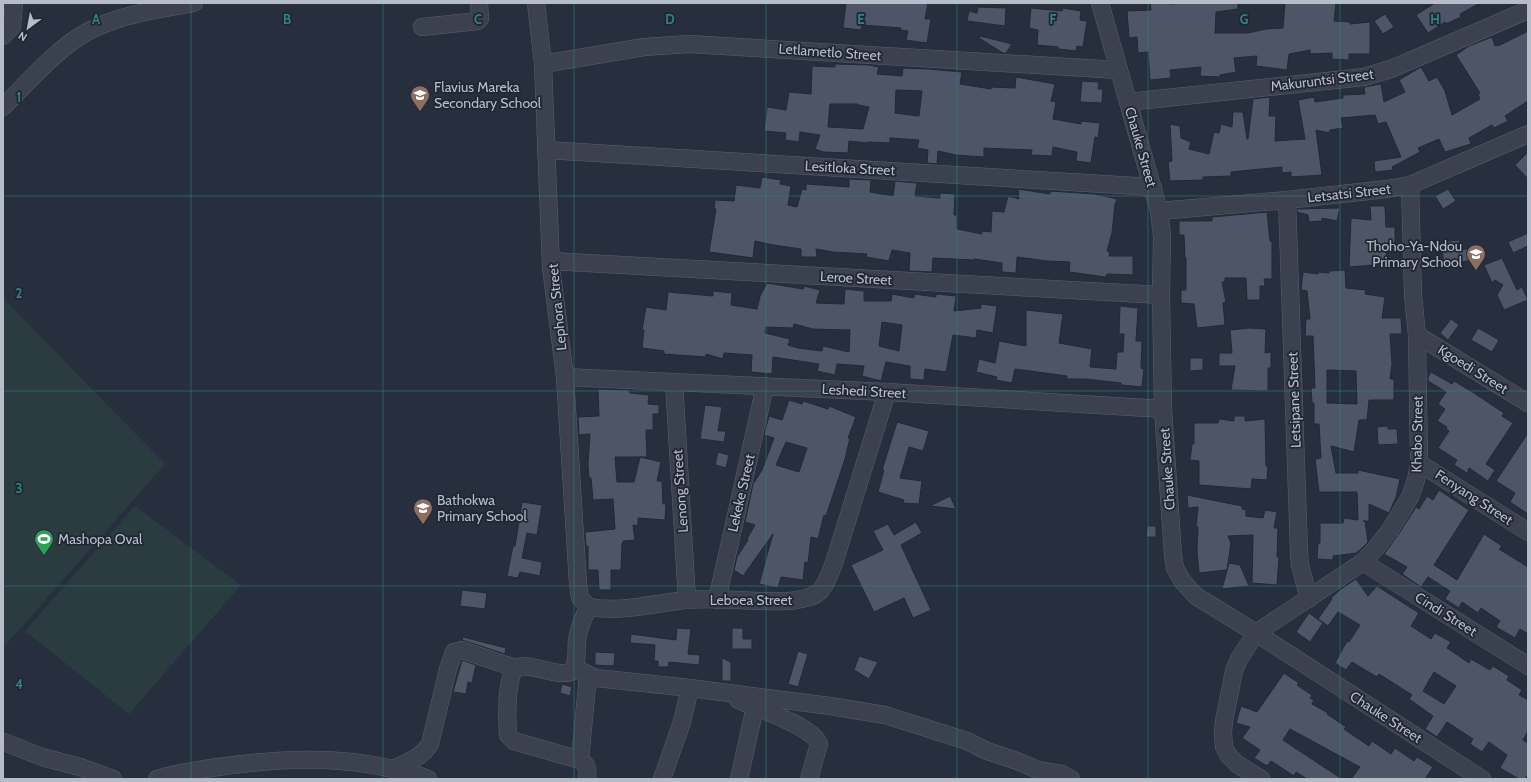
<svg xmlns="http://www.w3.org/2000/svg" width="1531" height="782" viewBox="0 0 1531 782" font-family="Cabin,sans-serif">
	<style>
		.green { fill: #2a3c40 }
		.building { fill: #4d5566; stroke: #222835; fill-rule: evenodd }
		.lines { fill: none; stroke-linecap: round; stroke-linejoin: round }
		.minor-casing { stroke: #595f6c; stroke-width: 18 }
		.minor { stroke: #3b414e; stroke-width: 17 }
		.grid { fill: none; stroke: #318480; stroke-width: 1; stroke-opacity: 0.55 }
		.labels { text-anchor: middle; dominant-baseline: central; stroke-width: 3.5; stroke-linejoin: round; paint-order: stroke }
		.street-label { font-size: 14px; fill: #b7bcc9; stroke: #202633 }
		.poi-label { font-size: 14px; fill: #b7bcc9; stroke: #202633; text-anchor: start }
		.grid-label { font-size: 13px; text-anchor: middle; font-weight: bold; fill: #318480; stroke: #202633; stroke-width: 3.5; stroke-linejoin: round; paint-order: stroke }
	</style>
	<rect width="100%" height="100%" fill="#272f3e"/>
	<!-- green -->
	<g class="green">
		<path d="M3,298L165,464L3,648Z"/>
		<path d="M135,506L241,585L129,714L25,631Z"/>
	</g>
	<!-- building -->
	<g class="building">
		<path d="M846,3H928L925,19H931L927,43L906,40L908,31L900,30L901,28L862,25L861,30L843,28Z"/>
		<path d="M1150,3H1169V4L1182,3H1238V9L1216,12L1215,33H1248L1266,29L1283,28L1285,3H1336L1334,21L1350,22V24L1370,22V54H1349V60L1332,59V53L1310,54V50L1289,54L1287,70L1256,66L1257,56L1234,58L1236,72L1220,75V77L1200,76L1201,67L1170,70L1171,78L1150,80L1148,52L1138,53L1137,37L1129,38L1127,11L1151,10Z"/>
		<path d="M1435,3H1480L1460,14L1461,17L1446,24L1445,22L1428,33L1416,15Z"/>
		<path d="M978,7L1006,8L1005,26L967,21L969,11L977,13Z"/>
		<path d="M1031,8L1062,11L1063,8L1081,11L1080,20L1087,21L1083,47L1077,46L1076,51L1058,49V47L1037,45L1038,30L1029,28Z"/>
		<path d="M1385,14L1394,27L1383,34L1374,21Z"/>
		<path d="M1528,31V101L1505,116L1508,121L1494,128L1492,125L1469,138L1471,144L1445,152L1439,139L1418,148L1420,152L1392,167L1393,170L1375,172L1374,161L1401,157L1386,122L1378,124L1375,115L1341,118L1343,128L1330,130L1329,133L1316,130L1322,175L1291,177V172L1282,173V167L1231,172V176L1203,177V180L1170,181L1168,162L1172,161L1170,124L1180,126L1181,138L1191,142L1189,149L1209,154L1214,132L1219,133L1221,124L1232,127L1233,112H1243L1247,139H1248L1253,99L1270,97L1269,116H1276L1275,141L1305,139L1298,100L1314,97L1315,102L1343,98V95L1365,94L1364,87L1381,84L1384,102L1405,92L1399,80L1421,67L1429,81L1437,77L1445,91L1452,115L1480,99L1478,94L1480,93L1456,55L1469,46L1492,37L1495,46L1497,45L1498,46Z"/>
		<path d="M980,36L1012,44L1006,53H1003L979,38Z"/>
		<path d="M835,64L869,65L879,67L877,74L902,76L903,68L928,69L962,72L960,84L991,89V87L1015,88L1016,77L1055,84L1051,101L1056,102L1053,119L1081,124V121L1100,123L1098,138L1095,137L1091,163L1076,161L1077,152L1053,147L1052,156L1031,155L1032,150L984,148V157L956,155L938,151L937,164L927,163L928,150L917,148L919,140L890,138V143L868,142L867,143L849,141L848,153L823,152L815,149L820,135L800,132L799,142L785,140L786,133L764,131L767,107L786,110L789,92L811,94L812,66L835,67ZM896,90L922,91L919,116L895,113ZM830,104H858V105L869,107L863,129L828,127Z"/>
		<path d="M1082,81L1099,82L1098,89H1103L1102,103L1080,102Z"/>
		<path d="M1528,152V179L1515,165Z"/>
		<path d="M762,177L781,180L780,184L791,186L788,205L797,207L802,189L806,190V184L849,187V179L871,180L870,192L893,196L895,181L917,183L915,196L940,198V193L955,194L954,215H957V229L982,234V231L991,232L992,211L1004,212L1008,196L1019,199L1018,189L1050,194V191L1095,194L1117,199L1115,204L1112,233L1107,251L1110,252L1109,256H1133V275L1107,274L1106,277L1069,272L1070,262L1047,261L1017,257L1016,273L1002,272V263L974,259V260L933,258L932,272L909,271L910,253L892,250L889,261L866,257L867,254L833,252L816,249L817,257H801V249L773,245L755,241L753,258L709,252L716,209H714L715,200L734,201L736,185L760,188Z"/>
		<path d="M1448,189L1456,201L1443,209L1435,196Z"/>
		<path d="M1370,206H1385L1386,227H1395V245H1386L1387,264L1349,267L1351,218L1371,220Z"/>
		<path d="M1340,208L1337,221L1322,218V221L1309,222L1308,215L1297,212V209Z"/>
		<path d="M1267,212L1270,241H1272V279H1264L1265,286H1260V300H1247L1246,278H1225V282H1222L1226,302L1223,303L1225,325L1197,328L1194,304L1181,303V290H1186V258H1185L1184,235H1179V221H1212V217Z"/>
		<path d="M1528,233V246L1513,253L1508,242Z"/>
		<path d="M1459,240L1461,250L1483,246L1486,258L1462,262L1463,264L1444,266L1441,242Z"/>
		<path d="M1502,258L1517,290L1522,287L1528,300L1504,310L1497,295L1503,285L1495,280L1492,283L1484,265Z"/>
		<path d="M1345,270L1346,288L1366,290L1365,294L1385,297L1382,318H1401L1402,334H1390L1392,364L1390,379H1394V400H1369L1367,420H1359L1354,452L1331,446L1336,473H1358V470L1400,479L1396,497L1389,513L1369,504V521H1363H1365L1368,542L1360,550L1358,551L1357,553L1333,556V560L1317,559L1318,543H1320V523H1343L1344,518L1358,520L1357,492H1319L1315,459L1321,458L1319,424H1314V403H1312L1311,388H1315L1313,336H1305L1306,319H1310L1307,291L1301,290L1303,272L1318,274V272L1329,273V271ZM1327,370L1356,371L1357,404L1327,403Z"/>
		<path d="M767,283L803,289L804,286L820,290L816,303L844,304L845,289L864,291V301H891L892,294L914,298V294L936,297V294L956,296L954,311L981,308V304L997,306L993,333L977,330L976,338L953,335L946,372L925,369L924,380L910,379V366L886,362L881,381L862,376L864,366L837,364L835,375L817,371L819,364L773,357L772,374L751,372L752,355L724,353L723,359L706,354V357L664,354V351L642,348L644,330H642L646,307L666,310L668,292L713,296V291L732,293L731,305L757,309L760,296ZM882,322L902,325L899,351L879,346ZM794,324L813,329L850,330L849,352L823,346L822,351L798,348L788,345L790,339L765,333L766,327L793,328Z"/>
		<path d="M1120,306L1138,308L1136,341H1142L1141,368L1144,369L1142,387L1121,385V383L1085,379H1067V376L1015,369L1012,383L996,380L997,377L976,372L979,359L995,363L999,341L1026,346V310L1063,314L1059,343L1092,349L1090,367L1116,369L1117,352H1123L1124,334H1119Z"/>
		<path d="M1451,319L1459,325L1448,340L1440,333Z"/>
		<path d="M1250,328L1266,329L1265,353L1271,352V368H1268V391L1231,390L1235,366H1219V353H1232L1230,330Z"/>
		<path d="M1478,328L1499,340L1492,352L1471,340Z"/>
		<path d="M1190,358H1203V370L1190,371Z"/>
		<path d="M1431,372L1452,384L1454,381L1474,393L1504,413L1502,416L1513,423L1486,464L1495,470L1488,481L1469,468L1467,473L1454,465L1457,460L1438,448L1449,431L1446,429L1447,427L1437,421L1445,409L1438,404L1446,392L1428,381V377Z"/>
		<path d="M598,389L629,390L630,393L649,395L648,404L659,405V414H653V430H646L647,457H615L617,482H634L640,457L661,462L657,481H662L663,504H666L665,520L638,518V526L633,525L635,540L623,541L624,543H622L621,570H611V590H599L598,570H588V546H586L585,532L615,529L613,499L593,500L591,478H589L588,464L590,434L579,435L578,417L599,416Z"/>
		<path d="M789,400L802,404L803,401L828,409L829,406L856,417L848,438H850L845,459L826,516L824,515L818,539L811,537L808,563L805,562L803,580L781,577L778,588L759,584L773,534L743,576L734,570L737,557L748,540L747,539L755,525L745,522L753,484L762,470L774,438L764,435L769,416L782,420ZM786,442L807,448L799,472L776,465Z"/>
		<path d="M705,405L722,407L718,431H726L724,442L700,439Z"/>
		<path d="M1234,416H1245V421L1265,419L1266,466H1268L1267,480L1252,479L1251,489L1199,485V461L1190,460L1192,444H1194V423H1218L1219,419L1234,421Z"/>
		<path d="M897,422L929,431L923,451L909,447L900,478L922,481L919,504L903,503L904,500L878,492L884,470H882Z"/>
		<path d="M1388,426V429H1397L1398,444L1378,445L1377,427Z"/>
		<path d="M1528,433V514L1510,502L1515,493L1496,481Z"/>
		<path d="M718,452L729,455L726,468L715,465Z"/>
		<path d="M1439,490L1469,510L1434,565L1457,580L1484,534L1502,546L1499,549L1528,567V634L1520,629L1515,638L1496,627L1500,621L1481,608L1478,613L1462,602L1459,608L1445,599L1450,591L1428,577L1421,587L1402,574L1407,567L1384,554L1398,535L1416,507L1419,509L1427,496L1433,500Z"/>
		<path d="M1187,495L1242,506V509L1246,510V516L1263,518L1265,510L1277,512L1274,528H1278L1277,557H1279L1277,585L1252,583L1253,535L1228,536L1231,543L1227,570L1199,573L1197,551L1198,527L1196,526L1198,507L1188,508Z"/>
		<path d="M950,496L956,509L930,506Z"/>
		<path d="M522,502L542,505L537,535L527,533L522,558L542,562L540,576L520,572L518,578L507,576L513,546H515Z"/>
		<path d="M916,522L922,533L901,545L931,610L913,618L904,598L874,612L851,565L883,550L873,531L888,524L894,535Z"/>
		<path d="M1147,526H1156V537H1146Z"/>
		<path d="M1229,563L1240,565L1249,586L1222,589Z"/>
		<path d="M1356,579L1368,596L1377,586L1419,613L1411,626L1431,639L1435,633L1451,642L1447,648L1469,663L1471,659L1490,670L1493,666L1509,676L1507,680L1522,690L1519,695L1528,700V731L1523,740L1528,743V774L1525,779H1519L1500,768L1507,755L1489,742L1482,752L1470,744L1473,739L1447,722L1437,737L1425,729L1433,716L1409,699L1412,695L1379,674L1377,677L1352,662L1346,670L1335,663L1347,641L1349,642L1360,625L1338,612L1328,626L1318,619L1332,599L1331,598L1341,589ZM1434,672L1456,686L1444,704L1423,691Z"/>
		<path d="M462,590L487,593L485,609L460,606Z"/>
		<path d="M1309,613L1323,623L1310,642L1296,632Z"/>
		<path d="M677,628L691,629L688,654L700,655L699,665L669,662L668,667H658V661H654L655,645L630,643L631,634L676,640Z"/>
		<path d="M732,628H743V639H752V649H732Z"/>
		<path d="M463,637L506,648L505,654L462,640Z"/>
		<path d="M798,651L808,654L798,687L788,684Z"/>
		<path d="M595,652L615,653L614,666L595,665Z"/>
		<path d="M859,656L878,662L869,679L854,670Z"/>
		<path d="M722,658L731,662V681H722Z"/>
		<path d="M462,660L476,665L472,683L468,682L466,694L453,692Z"/>
		<path d="M1284,673L1299,683L1297,685L1312,695L1310,698L1314,700L1312,704L1328,713L1327,714L1346,727L1344,729L1369,746L1372,741L1391,754L1395,748L1414,761L1417,757L1433,767L1425,779H1351L1360,767L1290,729L1283,740L1342,779H1307L1296,772L1294,776L1271,761L1267,766L1254,758L1260,750L1242,738L1250,727L1236,723L1241,706L1257,712Z"/>
		<path d="M562,684L572,687L570,696L560,693Z"/>
	</g>
	<g class="lines">
		<!-- minor casing -->
		<g class="minor-casing">
			<g id="minor">
				<path d="M536,3L543,64L551,267L565,377L578,584L580,598L589,607"/>
				<path d="M1100,3L1159,211L1162,236L1161,295L1163,409L1173,555L1175,568L1183,582L1196,596L1256,633L1482,779"/>
				<path d="M422,27L478,21L480,19L479,3"/>
				<path d="M3,36L12,27L14,3"/>
				<path d="M543,64L644,47L689,44L1118,70"/>
				<path d="M1128,102L1364,77L1391,69L1528,10"/>
				<path d="M3,107C24,86 46,61 70,43C105,16 151,11 194,3"/>
				<path d="M546,150L1153,187"/>
				<path d="M1287,200L1299,552L1300,565L1309,599"/>
				<path d="M1159,211L1287,200L1387,189L1410,185L1528,134"/>
				<path d="M551,261L1161,295"/>
				<path d="M1417,335L1528,403"/>
				<path d="M565,377L887,392L1163,409"/>
				<path d="M674,382L687,600"/>
				<path d="M1419,463L1528,532"/>
				<path d="M1363,562L1528,666"/>
				<path d="M717,600L765,386"/>
				<path d="M589,607C621,613 655,603 686,600C721,597 756,603 790,601C822,597 823,591 834,563L887,392"/>
				<path d="M574,668L596,678L690,688L830,706L885,715L967,741L987,751L1017,761L1038,770L1062,774L1071,779"/>
				<path d="M738,700C757,708 812,726 819,744L809,779"/>
				<path d="M4,742L42,757L80,767L113,779"/>
				<path d="M580,760L588,675"/>
				<path d="M393,769C407,763 422,757 430,744L448,669L454,652L462,650L515,668"/>
				<path d="M157,779C174,773 193,771 211,768C271,759 333,755 393,769C405,772 417,774 428,779"/>
				<path d="M587,779C588,770 588,765 580,760L514,741L508,735C507,719 506,682 515,668C532,661 556,679 573,671C578,662 576,650 577,640C579,628 583,617 589,607"/>
				<path d="M662,779L682,722L690,688"/>
				<path d="M739,779L755,707"/>
				<path d="M1261,779L1237,764L1229,756L1224,747L1223,733L1224,721L1234,671L1239,659L1256,633L1363,562L1376,548L1390,530L1410,497L1416,480L1419,463L1417,335L1413,295L1410,185"/>
			</g>
		</g>
		<!-- minor -->
		<use href="#minor" class="minor"/>
	</g>
	<!-- grid -->
	<path class="grid" d="M191,3V779M383,3V779M574,3V779M766,3V779M957,3V779M1148,3V779M1340,3V779M3,196H1528M3,391H1528M3,586H1528"/>
	<!-- icons -->
	<defs>
		<g id="school-pin" transform="scale(1)"><path d="M0 17L-7.5 6A9.5 9.5 0 1 1 7.5 6Z" fill="#8d6e63" stroke="#202633"/><path d="M0-5L7-2L0 1L-7-2ZM-4 1L0 2.5L4 1V4Q0 6-4 4Z" fill="#fff"/></g>
		<g id="stadium-pin" transform="scale(1)"><path d="M0 17L-7.5 6A9.5 9.5 0 1 1 7.5 6Z" fill="#2e9e5b" stroke="#202633"/><path d="M0-5a6.5 5 0 1 0 0 10a6.5 5 0 1 0 0-10ZM-3.5-1.8h7v3.6h-7Z" fill="#fff"/></g>
	</defs>
	<g fill-rule="evenodd">
		<use href="#school-pin" x="420" y="95"/>
		<use href="#school-pin" x="1476" y="254"/>
		<use href="#school-pin" x="423" y="508"/>
		<use href="#stadium-pin" x="44" y="539"/>
	</g>
	<g class="labels">
		<!-- street labels -->
		<g class="street-label">
			<text transform="translate(830 52) rotate(4)">Letlametlo Street</text>
			<text transform="translate(1322 80) rotate(-7)">Makuruntsi Street</text>
			<text transform="translate(1141 147) rotate(74)">Chauke Street</text>
			<text transform="translate(850 168) rotate(3)">Lesitloka Street</text>
			<text transform="translate(1349 193) rotate(-6)">Letsatsi Street</text>
			<text transform="translate(856 278) rotate(3)">Leroe Street</text>
			<text transform="translate(557 307) rotate(-96)">Lephora Street</text>
			<text transform="translate(1473 369) rotate(32)">Kgoedi Street</text>
			<text transform="translate(864 391) rotate(3)">Leshedi Street</text>
			<text transform="translate(1294 400) rotate(-92)">Letsipane Street</text>
			<text transform="translate(1417 434) rotate(-89)">Khabo Street</text>
			<text transform="translate(1167 469) rotate(-94)">Chauke Street</text>
			<text transform="translate(680 491) rotate(-94)">Lenong Street</text>
			<text transform="translate(741 493) rotate(-77)">Lekeke Street</text>
			<text transform="translate(1474 497) rotate(33)">Fenyang Street</text>
			<text x="751" y="600">Leboea Street</text>
			<text transform="translate(1446 614) rotate(32)">Cindi Street</text>
			<text transform="translate(1386 717) rotate(33)">Chauke Street</text>
		</g>
		<!-- poi labels -->
		<g class="poi-label">
			<text x="434" y="87">Flavius Mareka<tspan x="434" dy="16">Secondary School</tspan></text>
			<text x="1462" y="246" text-anchor="end">Thoho-Ya-Ndou<tspan x="1462" dy="16">Primary School</tspan></text>
			<text x="437" y="500">Bathokwa<tspan x="437" dy="16">Primary School</tspan></text>
			<text x="58" y="539">Mashopa Oval</text>
		</g>
	</g>
	<g class="grid-label">
		<text x="96" y="24">A</text>
		<text x="287" y="24">B</text>
		<text x="478" y="24">C</text>
		<text x="670" y="24">D</text>
		<text x="861" y="24">E</text>
		<text x="1053" y="24">F</text>
		<text x="1244" y="24">G</text>
		<text x="1435" y="24">H</text>
		<text x="19" y="102">1</text>
		<text x="19" y="298">2</text>
		<text x="19" y="493">3</text>
		<text x="19" y="689">4</text>
	</g>
	<!-- border -->
	<rect width="1531" height="782" fill="none" stroke="#b7bcc9" stroke-width="8"/>
	<!-- north arrow -->
	<g transform="translate(28 28) rotate(212)" stroke="#202633" stroke-width="3" paint-order="stroke">
	<path d="M0-3L7 15L0 10L-7 15Z" fill="#b7bcc9"/>
	<text y="-6" font-size="11" font-weight="bold" text-anchor="middle" fill="#b7bcc9">N</text>
	</g>
</svg>
